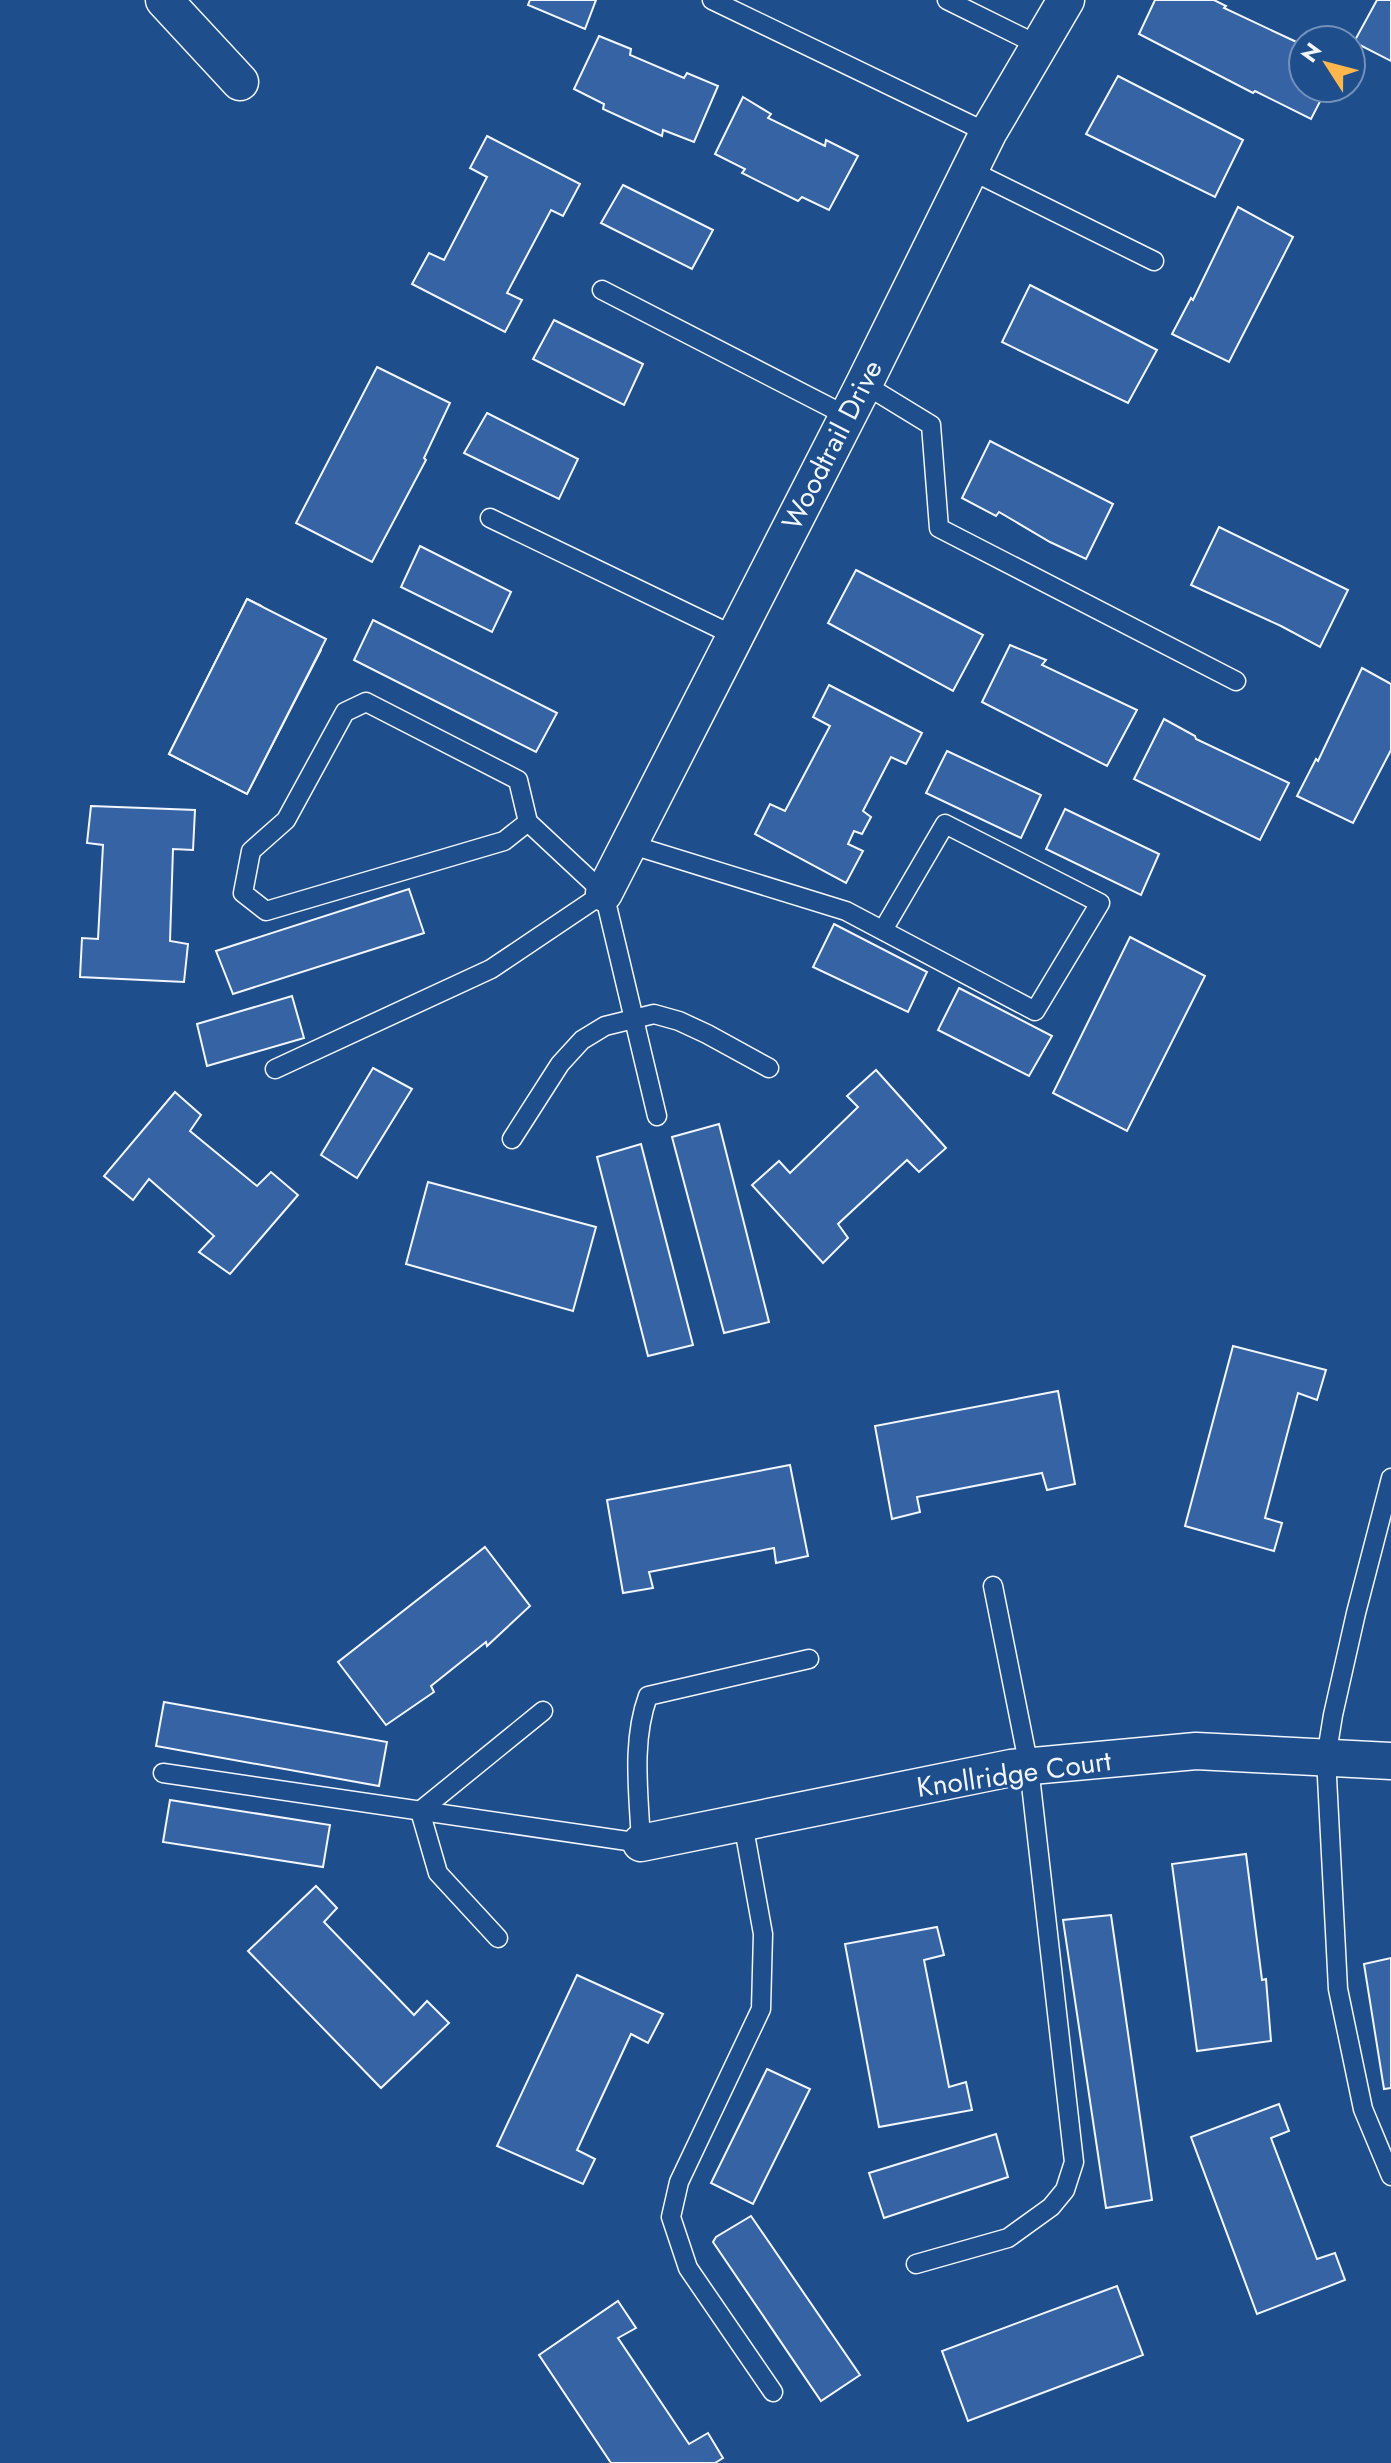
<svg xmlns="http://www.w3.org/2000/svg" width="1391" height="2463" viewBox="0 0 1391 2463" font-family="Jost,sans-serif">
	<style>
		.building { fill: #3563a3; stroke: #f2f6ff; stroke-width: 2 }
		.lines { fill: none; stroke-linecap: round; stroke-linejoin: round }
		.service-casing { stroke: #f2f6ff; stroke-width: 21 }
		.minor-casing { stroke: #f2f6ff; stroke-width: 39 }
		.service { stroke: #1f4e8c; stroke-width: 18 }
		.minor { stroke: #1f4e8c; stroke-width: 36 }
		.labels { text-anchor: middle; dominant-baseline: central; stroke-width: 6; stroke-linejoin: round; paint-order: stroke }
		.street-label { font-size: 28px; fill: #f2f6ff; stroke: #1f4e8c }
	</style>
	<rect width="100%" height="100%" fill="#1f4e8c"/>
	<!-- building -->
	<g class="building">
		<path d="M530,0H596L585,29L528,5Z"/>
		<path d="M1155,0H1214L1226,6L1224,8L1303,45V88H1327L1311,119L1255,91L1253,93L1139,34Z"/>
		<path d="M1377,0H1391V61L1354,42Z"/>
		<path d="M599,36L631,49L630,55L684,78L687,73L718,86L694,142L663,130L662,136L603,109L604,104L574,89Z"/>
		<path d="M1118,76L1243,140L1215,197L1086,134Z"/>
		<path d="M743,97L771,114L768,118L825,146L826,140L858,156L829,210L802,197L798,201L742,173L745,169L715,154Z"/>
		<path d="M487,136L580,184L563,216L551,210L507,293L522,300L505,332L412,284L429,253L444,260L487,177L470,168Z"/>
		<path d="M623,185L713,230L692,269L601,223Z"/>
		<path d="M1238,207L1293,237L1229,362L1172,334L1191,298L1193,300Z"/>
		<path d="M1030,285L1157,350L1128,403L1002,342Z"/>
		<path d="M554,320L643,364L624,405L533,359Z"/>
		<path d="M377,367L450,403L424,458L426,460L372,562L296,523Z"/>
		<path d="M487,413L578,459L559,499L464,453Z"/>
		<path d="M990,441L1113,504L1086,559L1050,542L999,512L996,516L962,498Z"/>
		<path d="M1219,527L1348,590L1320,647L1281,626L1191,585Z"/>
		<path d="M420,546L511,592L492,632L401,587Z"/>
		<path d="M856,570L983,635L953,691L828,623Z"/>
		<path d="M247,599L260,605L321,650L247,794L169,754Z"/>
		<path d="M247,599L326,639L247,794L169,754Z"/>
		<path d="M373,620L557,713L536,752L354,660Z"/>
		<path d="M1010,645L1046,660L1042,665L1137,710L1107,766L982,702Z"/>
		<path d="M1362,668L1391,684V750L1353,823L1297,796L1316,759L1318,761Z"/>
		<path d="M829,685L922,733L906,764L891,757L863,811L871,817L862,834L854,831L848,844L863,851L846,883L755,834L770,804L785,811L830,726L813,717Z"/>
		<path d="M1164,719L1195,736L1196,739L1289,783L1260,840L1134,779Z"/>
		<path d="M947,751L1041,795L1021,838L926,793Z"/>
		<path d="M91,806L195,810L193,850L173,849L170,941L188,944L184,982L80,977L82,938L98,939L103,845L87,843Z"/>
		<path d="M1065,809L1159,854L1141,895L1046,849Z"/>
		<path d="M409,889L424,933L233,994L216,951Z"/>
		<path d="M834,924L927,972L908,1012L813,967Z"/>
		<path d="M1130,937L1205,976L1127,1131L1053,1093Z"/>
		<path d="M959,988L1052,1036L1029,1076L938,1030Z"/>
		<path d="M292,996L304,1038L207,1066L197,1024Z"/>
		<path d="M373,1068L412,1089L357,1178L321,1155Z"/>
		<path d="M876,1070L946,1148L919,1172L907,1160L838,1224L848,1238L823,1263L752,1185L779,1161L790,1173L858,1107L847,1096Z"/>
		<path d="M175,1092L201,1115L190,1131L257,1186L271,1172L298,1195L230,1274L199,1252L214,1236L149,1179L133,1200L104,1176Z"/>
		<path d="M719,1124L769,1322L724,1333L672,1137Z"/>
		<path d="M641,1144L693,1345L648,1356L597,1157Z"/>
		<path d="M428,1182L596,1227L573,1311L406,1264Z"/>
		<path d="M1233,1346L1326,1370L1317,1400L1298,1393L1265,1518L1282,1523L1274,1551L1185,1526Z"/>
		<path d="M1058,1391L1075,1484L1047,1490L1042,1473L917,1497L920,1512L892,1519L875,1426Z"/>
		<path d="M790,1465L808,1556L776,1563L774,1548L649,1572L653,1588L623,1593L607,1500Z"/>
		<path d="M485,1547L530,1606L487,1646L486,1642L431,1686L434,1692L386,1725L338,1662Z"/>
		<path d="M164,1702L387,1742L379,1786L156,1746Z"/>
		<path d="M170,1800L330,1825L323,1867L163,1842Z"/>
		<path d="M1246,1854L1262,1980L1266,1979L1271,2041L1197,2051L1172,1864Z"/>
		<path d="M316,1886L337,1908L324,1922L414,2015L427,2001L449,2023L381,2088L248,1951Z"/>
		<path d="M1111,1915L1152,2200L1106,2208L1063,1920Z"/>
		<path d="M937,1927L944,1955L924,1960L949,2087L966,2082L972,2110L879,2127L845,1944Z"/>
		<path d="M1391,1958V2088L1384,2089L1364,1964Z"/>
		<path d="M577,1975L663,2014L648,2043L631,2034L577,2150L595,2159L583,2184L497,2146Z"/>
		<path d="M767,2069L810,2089L753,2204L711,2183Z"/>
		<path d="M1279,2104L1289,2131L1271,2138L1317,2259L1335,2253L1345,2280L1257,2314L1191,2137Z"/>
		<path d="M996,2134L1008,2177L884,2218L869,2173Z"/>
		<path d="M751,2216L860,2375L821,2401L713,2242L716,2237Z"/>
		<path d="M1117,2286L1143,2355L968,2421L942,2351Z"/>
		<path d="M618,2301L636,2328L618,2338L689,2444L708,2433L723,2458L715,2463H611L539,2355Z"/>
	</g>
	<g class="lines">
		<!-- service casing -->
		<g class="service-casing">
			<g id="service">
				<path d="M712,0L988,133"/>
				<path d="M947,0L1038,45"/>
				<path d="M970,170L1154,261"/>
				<path d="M602,290L847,416"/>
				<path d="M864,384L931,425L939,528L1236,681"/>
				<path d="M490,518L735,636"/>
				<path d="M528,822L504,841L266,911L243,893L251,851L286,820L345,712L366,702L518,780L528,822L604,893L657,1116"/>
				<path d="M629,844L846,911L1035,1011L1100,903L945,824L883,930"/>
				<path d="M275,1069L491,969L604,893"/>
				<path d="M512,1139L560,1064L582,1040L605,1026L654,1014L679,1021L707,1034L769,1068"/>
				<path d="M1391,1478L1356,1613L1333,1715L1326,1758L1338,1989L1363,2109L1391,2176"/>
				<path d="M163,1773L641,1843C639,1795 631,1742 648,1696L809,1659"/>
				<path d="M743,1823L763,1934L761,2009L679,2182L671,2217L688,2268L773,2392"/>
				<path d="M498,1938L438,1873L420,1811L543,1711"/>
				<path d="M916,2264L1008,2238L1051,2207L1065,2190L1074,2162L1029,1767L993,1586"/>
			</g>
		</g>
		<!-- minor casing -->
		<g class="minor-casing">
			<g id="minor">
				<path d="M164,0L240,82"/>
				<path d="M604,893L864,384L988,133L1066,0"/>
				<path d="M641,1843L1011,1768L1196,1751L1391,1761"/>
			</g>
		</g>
		<!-- service -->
		<use href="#service" class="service"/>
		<!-- minor -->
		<use href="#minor" class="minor"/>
	</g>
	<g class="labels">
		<!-- street labels -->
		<g class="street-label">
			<text transform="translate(832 445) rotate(-63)">Woodtrail Drive</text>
			<text transform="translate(1014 1774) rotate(-8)">Knollridge Court</text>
		</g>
	</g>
	<!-- north arrow -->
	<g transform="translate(1327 64) rotate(306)"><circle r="38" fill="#1f4e8c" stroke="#7391ba" stroke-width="2"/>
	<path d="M0-6L14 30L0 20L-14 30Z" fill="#ffb74d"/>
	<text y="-12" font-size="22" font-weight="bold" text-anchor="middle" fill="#f2f6ff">N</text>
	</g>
</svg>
